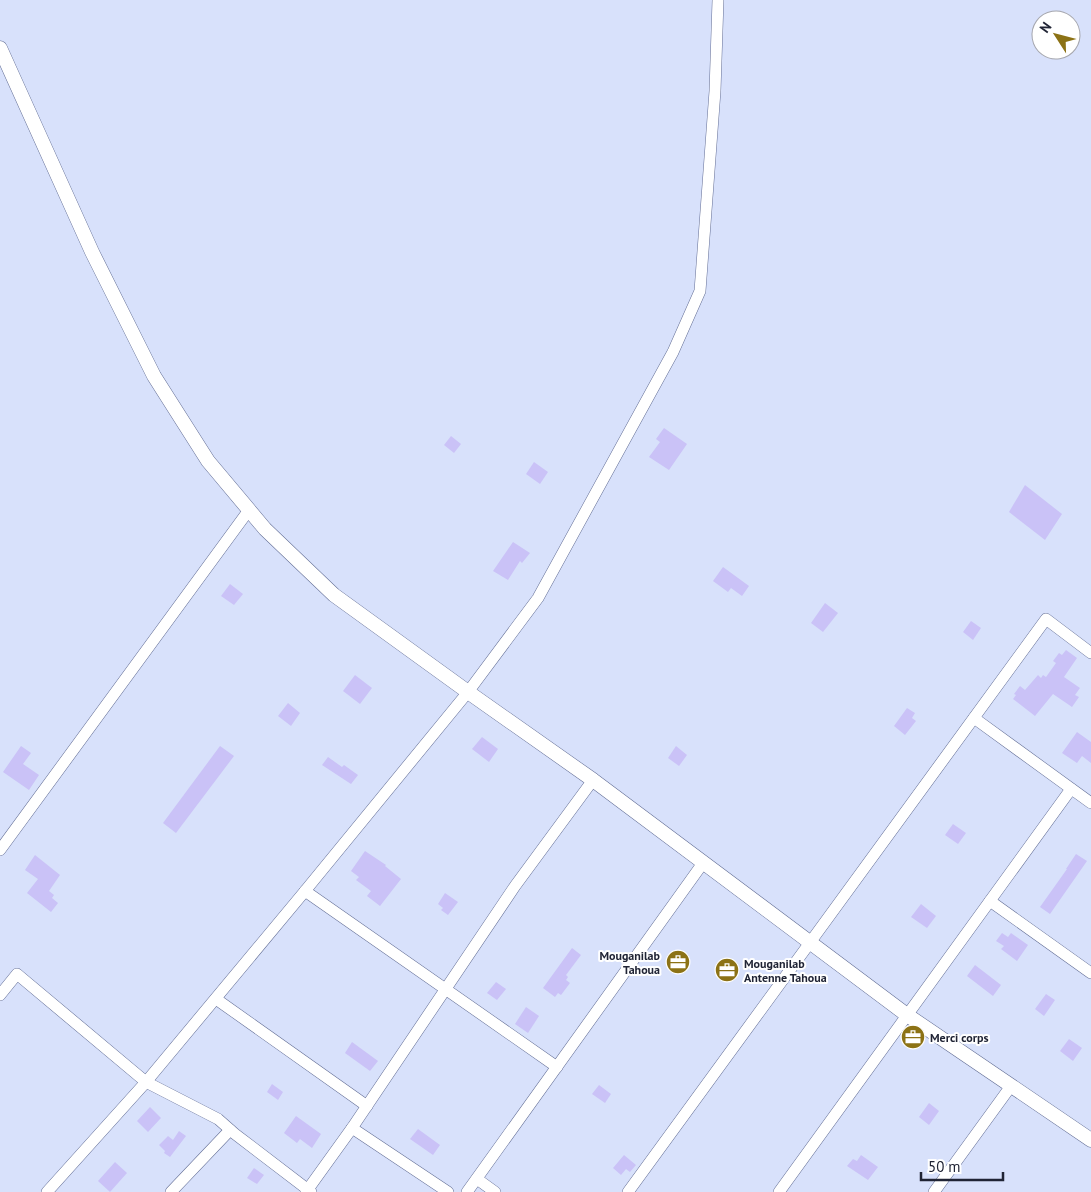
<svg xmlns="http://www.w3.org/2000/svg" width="1091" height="1192" viewBox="0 0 1091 1192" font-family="'PT Sans',sans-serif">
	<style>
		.building { fill: #cac2f7 }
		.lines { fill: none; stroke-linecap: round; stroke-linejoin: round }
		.minor-casing { stroke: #636e95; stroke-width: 12 }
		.tertiary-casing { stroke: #636e95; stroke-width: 15 }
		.minor { stroke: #fff; stroke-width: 11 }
		.tertiary { stroke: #fff; stroke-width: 14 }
		.labels { text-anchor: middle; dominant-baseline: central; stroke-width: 4; stroke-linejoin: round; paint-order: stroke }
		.poi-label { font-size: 12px; font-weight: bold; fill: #202435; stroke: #fff; text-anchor: start }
	</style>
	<rect width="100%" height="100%" fill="#d8e1fb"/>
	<!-- building -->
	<g class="building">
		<path d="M664,428L687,444L669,470L649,457L660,442L656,439Z"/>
		<path d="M451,436L461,444L454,453L444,445Z"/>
		<path d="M534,462L548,472L540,484L526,474Z"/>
		<path d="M1025,485L1062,514L1045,540L1009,512Z"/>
		<path d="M513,542L530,553L522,563L520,561L508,580L493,571Z"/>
		<path d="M723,567L749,586L742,596L731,588L728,592L713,581Z"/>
		<path d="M230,584L243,594L234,605L221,596Z"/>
		<path d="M825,603L838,613L823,632L811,623Z"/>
		<path d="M971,621L981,628L973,640L963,632Z"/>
		<path d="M1066,650L1077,658L1064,677L1080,688L1075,695L1079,697L1072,707L1053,694L1035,716L1013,699L1016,695L1014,694L1020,686L1025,690L1038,675L1041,678L1043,675L1046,677L1056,663L1053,661L1059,653L1062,655Z"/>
		<path d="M355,675L372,688L360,704L343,691Z"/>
		<path d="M288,703L300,713L291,726L278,716Z"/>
		<path d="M907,708L915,713L912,718L916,721L905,735L894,726Z"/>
		<path d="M1077,732L1091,742V763L1082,756L1077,763L1062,753Z"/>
		<path d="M482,737L498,749L489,762L472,749Z"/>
		<path d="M21,746L31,753L23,764L39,775L29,790L3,772Z"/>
		<path d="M220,746L234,756L176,833L163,823Z"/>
		<path d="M676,746L687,755L679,766L668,758Z"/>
		<path d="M328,757L342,767L344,765L358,775L351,784L322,765Z"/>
		<path d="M953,824L966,833L958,844L945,835Z"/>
		<path d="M365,851L386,865L385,866L401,879L380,906L367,896L371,891L356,880L359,877L351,871Z"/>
		<path d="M1076,854L1087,861L1050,914L1040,907L1067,869H1066Z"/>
		<path d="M35,855L60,875L49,891L54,895L52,898L58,903L51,912L27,893L38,879L25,870Z"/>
		<path d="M445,893L458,902L448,915L441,910L443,908L438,904Z"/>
		<path d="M921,904L936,916L927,928L911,917Z"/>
		<path d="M1002,933L1008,937L1011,933L1028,945L1017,961L1001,949L1004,946L996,941Z"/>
		<path d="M572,948L581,955L566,975L568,977L566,980L570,983L561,995L558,993L555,997L543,988Z"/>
		<path d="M975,965L1001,985L993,996L967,976Z"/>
		<path d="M496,982L506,989L497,1000L487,993Z"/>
		<path d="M1046,994L1055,1000L1044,1016L1035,1009Z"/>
		<path d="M526,1007L539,1016L528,1033L515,1024Z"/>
		<path d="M1069,1039L1082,1048L1073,1061L1060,1051Z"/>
		<path d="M352,1042L378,1061L370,1071L345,1053Z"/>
		<path d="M272,1084L283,1092L278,1100L267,1092Z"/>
		<path d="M599,1085L611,1094L605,1103L592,1094Z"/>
		<path d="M929,1103L939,1111L929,1125L919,1117Z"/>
		<path d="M150,1107L161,1118L148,1132L137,1121Z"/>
		<path d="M296,1116L321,1134L312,1148L300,1139L297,1143L284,1133Z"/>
		<path d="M418,1129L440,1145L433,1155L410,1139Z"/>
		<path d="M179,1131L186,1136L170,1157L164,1153L165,1151L159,1145L168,1136L173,1140Z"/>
		<path d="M624,1155L636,1165L630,1172L626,1169L621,1175L613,1168Z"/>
		<path d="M861,1155L878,1167L868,1180L847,1166L853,1159L857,1161Z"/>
		<path d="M115,1162L127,1173L110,1192L98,1181Z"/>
		<path d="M254,1168L264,1175L257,1184L247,1178Z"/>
	</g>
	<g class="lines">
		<!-- minor casing -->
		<g class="minor-casing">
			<g id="minor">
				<path d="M974,718L1091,803"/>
				<path d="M0,850L249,510"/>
				<path d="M305,891L557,1067"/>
				<path d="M990,901L1091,973"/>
				<path d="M0,995L17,974L146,1082L218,1119L235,1134L311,1192"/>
				<path d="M216,999L367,1106"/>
				<path d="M352,1128L448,1192"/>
				<path d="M477,1179L495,1192"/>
				<path d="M47,1192L146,1082L305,891L468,692L538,598L673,352L700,291L715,91L718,0"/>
				<path d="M171,1192L230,1130"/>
				<path d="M306,1192L352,1128L515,886L593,780"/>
				<path d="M467,1192L703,863"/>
				<path d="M628,1192L1046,619L1091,653"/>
				<path d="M779,1192L1071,789"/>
				<path d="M934,1192L1011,1086"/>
			</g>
		</g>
		<!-- tertiary casing -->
		<g class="tertiary-casing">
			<path id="tertiary" d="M0,48L92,252L154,376L208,461L265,529L334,595L468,692L593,780L907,1015L1091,1140"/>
		</g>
		<!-- minor -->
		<use href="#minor" class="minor"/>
		<!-- tertiary -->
		<use href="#tertiary" class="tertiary"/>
	</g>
	<!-- icons -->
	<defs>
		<g id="office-disc" transform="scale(1.25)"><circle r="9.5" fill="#8c7215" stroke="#fff"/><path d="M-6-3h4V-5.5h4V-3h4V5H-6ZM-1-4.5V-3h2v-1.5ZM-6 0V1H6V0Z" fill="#fff"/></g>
	</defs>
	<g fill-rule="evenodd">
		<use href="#office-disc" x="678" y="962"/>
		<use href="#office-disc" x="727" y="970"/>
		<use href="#office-disc" x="913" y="1037"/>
	</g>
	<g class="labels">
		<!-- poi labels -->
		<g class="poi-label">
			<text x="660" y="955" text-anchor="end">Mouganilab<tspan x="660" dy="14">Tahoua</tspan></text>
			<text x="744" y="963">Mouganilab<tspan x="744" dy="14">Antenne Tahoua</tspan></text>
			<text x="930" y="1037">Merci corps</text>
		</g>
	</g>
	<!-- north arrow -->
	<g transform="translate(1056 35) rotate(306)"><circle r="24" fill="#ffffff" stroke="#a6a7ae"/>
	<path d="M0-4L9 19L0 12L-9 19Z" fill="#8c7215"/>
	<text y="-8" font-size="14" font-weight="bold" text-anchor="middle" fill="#202435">N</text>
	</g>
	<!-- scale -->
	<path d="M921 1172v8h82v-8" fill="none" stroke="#202435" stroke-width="2.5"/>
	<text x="928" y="1172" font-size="15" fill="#202435" stroke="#ffffff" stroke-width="4" paint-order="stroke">50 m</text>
</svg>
